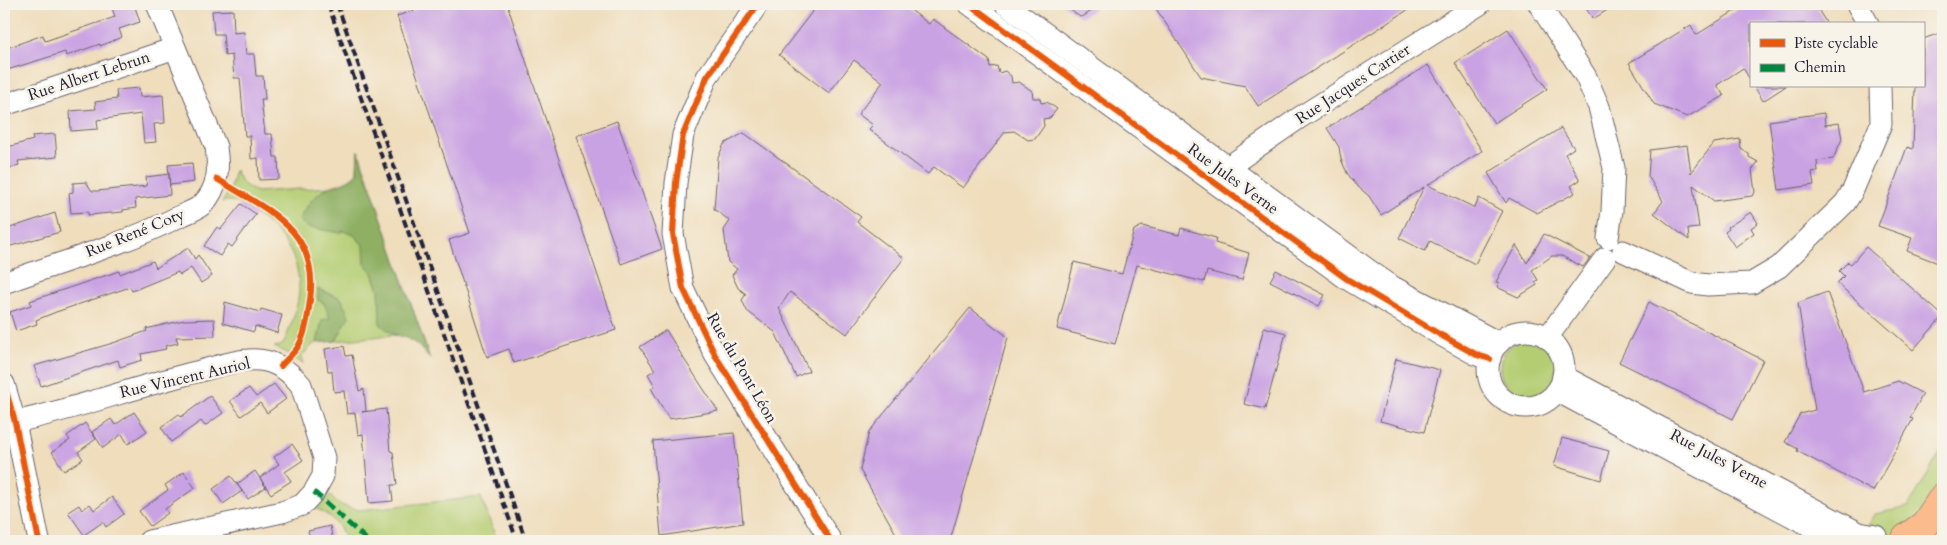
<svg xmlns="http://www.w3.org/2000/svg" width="1947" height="545" viewBox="0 0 1947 545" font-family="Cardo,serif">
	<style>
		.green { fill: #b4cd72; stroke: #6b7856 }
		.forest { fill: #8fb064; stroke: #586950 }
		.building { fill: #c9a2e3 }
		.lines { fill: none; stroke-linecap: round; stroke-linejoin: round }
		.minor-casing { stroke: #6a6368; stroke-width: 23 }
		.highway-casing { stroke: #6a6368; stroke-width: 29 }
		.minor { stroke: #fff; stroke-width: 21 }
		.highway { stroke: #fbbb8c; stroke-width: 28 }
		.rail { stroke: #22223b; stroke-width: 4; stroke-dasharray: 8 4; stroke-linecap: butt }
		.quiet { stroke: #00873e; stroke-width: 5; stroke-dasharray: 10 5; stroke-linecap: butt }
		.cycleway-casing { stroke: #f7f3e8; stroke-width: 9 }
		.cycleway { stroke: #e8590c; stroke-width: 6 }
		.labels { text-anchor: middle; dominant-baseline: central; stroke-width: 5; stroke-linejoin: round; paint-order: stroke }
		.street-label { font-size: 16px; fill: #22223b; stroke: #f7f3e8 }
	</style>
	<rect width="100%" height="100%" fill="#f7f3e8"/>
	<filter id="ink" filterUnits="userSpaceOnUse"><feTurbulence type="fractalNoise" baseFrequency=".02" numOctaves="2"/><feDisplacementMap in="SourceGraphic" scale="10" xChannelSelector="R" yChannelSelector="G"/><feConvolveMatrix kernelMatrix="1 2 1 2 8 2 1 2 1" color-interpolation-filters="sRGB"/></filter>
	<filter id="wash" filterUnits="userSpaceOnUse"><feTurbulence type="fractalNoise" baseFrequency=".0096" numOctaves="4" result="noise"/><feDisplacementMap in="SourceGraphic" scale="20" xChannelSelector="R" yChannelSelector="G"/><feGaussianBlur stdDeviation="1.12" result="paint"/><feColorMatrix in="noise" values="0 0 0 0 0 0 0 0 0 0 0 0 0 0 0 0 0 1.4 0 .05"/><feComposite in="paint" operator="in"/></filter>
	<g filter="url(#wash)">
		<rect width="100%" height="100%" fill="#efddbb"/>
		<!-- green -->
		<g class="green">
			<path d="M358,150L430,359L418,345L407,338L393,335L315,343L301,356L303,364L286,352L274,347L280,346L284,343C291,325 300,304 299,284C298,255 280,230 256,215C246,207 235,198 222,202L229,192L235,170C240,182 245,187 257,192L330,187C341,184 349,182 357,173Z"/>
			<circle cx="1528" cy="368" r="28"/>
			<path d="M1943,448V541H1859L1875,514L1908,507Z"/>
			<path d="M330,495C335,505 349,508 360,510L481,497L497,541H345C342,525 331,516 317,509Z"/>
		</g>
		<!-- forest -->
		<g class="forest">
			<path d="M358,150L430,359L418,345L407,338L393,334L380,324L379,290L373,273L365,264L364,246L354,235L343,231L341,233L307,227L299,220C306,206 317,191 332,186C342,183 349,181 357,173Z"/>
			<path d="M318,289L341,298L349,316L336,341L317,343L322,320L330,318L324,303L318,300Z"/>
		</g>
		<g id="blocks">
			<!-- building -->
			<g class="building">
				<path d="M125,4H134L140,22L119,29L122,37L100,46V44L66,56L65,52L4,71V49L43,35L45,41L115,17L112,8Z"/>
				<path d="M413,4H507L616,330L514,363L509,349L487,357L449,240L470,233L397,16L415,10Z"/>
				<path d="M818,4H903L929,24L933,19L989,60L990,67L997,66L999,73L1005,71L1011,76L1012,83L1019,82L1032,91L1033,98H1040L1041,103L1047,102L1057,109L1050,118L1043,119L1044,126L1035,139L1028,140L1014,131L1005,132L963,188L934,167L928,174L869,129L873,125L858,114L883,82L854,60L829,93L779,55Z"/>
				<path d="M1062,4H1102L1084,16L1080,17Z"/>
				<path d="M1153,4H1417L1258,106L1245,86L1201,77Z"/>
				<path d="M1583,4H1617L1593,19Z"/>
				<path d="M1746,4H1807L1810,9L1816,6L1827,24H1751V81L1743,68L1717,85L1724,96L1687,117L1654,104L1629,63L1691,25L1696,35Z"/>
				<path d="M233,10L234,33L244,32L246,54H254L256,76H263L265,99H261L265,134H272L274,157H278L279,179L259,180L258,158L251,159L250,136H245L240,78H234L232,55L225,56L223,34H214L212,11Z"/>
				<path d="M1508,29L1547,89L1494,123L1455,63Z"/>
				<path d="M1943,32V248L1938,263L1907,251L1912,238L1878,226L1907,147L1913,149L1915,86H1923V39Z"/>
				<path d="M1428,65L1482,151L1428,185L1475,208L1479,198L1502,211L1475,264L1430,241L1425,251L1399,238L1424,187L1381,215L1369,196L1357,186L1347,173L1341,159L1339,147L1327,128Z"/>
				<path d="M1754,86H1786L1763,101Z"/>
				<path d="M139,88L140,97L163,95L165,123L154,124L156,142L144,143L141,114L97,120L98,129L71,131L70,111L96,109L95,102L117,99L116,90Z"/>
				<path d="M1824,113L1825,125L1839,123L1842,139L1833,159L1817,161L1818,171L1812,172L1814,185L1779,190L1769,121Z"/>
				<path d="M617,121L662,249L621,264L576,136Z"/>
				<path d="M1561,128L1574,148L1565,154L1580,180L1571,186L1575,193L1537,213L1509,198L1506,203L1488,173Z"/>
				<path d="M744,133L861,217L857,222L904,258L847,334L790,292L779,308L809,371L796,377L775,332L747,311L742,300L746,294L738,288L732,275L737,269L728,262L724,230L730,221L714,209L718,158L724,144Z"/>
				<path d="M55,134L57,157L18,161L19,165L4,170V148L33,140L32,136Z"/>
				<path d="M1740,139L1741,149L1749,154V157L1758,162L1752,170L1755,192L1752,196L1714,201L1693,185L1699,228L1688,229L1689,240L1654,213L1663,201L1648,176L1650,150L1687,145L1691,173L1714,143Z"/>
				<path d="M192,163L194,182L170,185L168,165Z"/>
				<path d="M169,174L170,195L135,199L136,208L123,210V212L88,215V212L71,213L69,193L73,192V183L86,182L92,191H97L147,186L146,177Z"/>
				<path d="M241,204L256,214L232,247L228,244L220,256L204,246L217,227L221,229Z"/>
				<path d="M1751,212L1758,223L1751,228L1754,233L1735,247L1725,232L1729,229L1728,227Z"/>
				<path d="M55,213L60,232L4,248V230Z"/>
				<path d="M1142,226L1179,235L1181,228L1216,238L1215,243L1249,253L1242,280L1207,271L1204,282L1137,265L1115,344L1057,329L1074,262L1122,274L1134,230Z"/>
				<path d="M1544,234L1590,258L1583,267L1562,256H1552L1532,270L1538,280L1535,282L1537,285L1518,297L1497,287L1499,283L1496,282L1516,245L1527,263Z"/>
				<path d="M1866,247L1943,316L1913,350L1837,283L1844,276L1839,271L1848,262L1851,264Z"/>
				<path d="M188,248L195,259L198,255L212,276L201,283L191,268L180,275L178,272L132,291L130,287L56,312L36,320L37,324L16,331L10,312L31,305L30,301L119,271L120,274L153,261L156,268Z"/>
				<path d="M1276,270L1325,295L1319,306L1270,281Z"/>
				<path d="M1827,292L1864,392L1898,381L1923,394L1910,418L1913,419L1873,491L1797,451L1798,449L1785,442L1800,414L1815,410L1798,303Z"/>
				<path d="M225,302L260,312L261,309L282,315L277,333L255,326L254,332L223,323Z"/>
				<path d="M1649,302L1763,360L1733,419L1619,362Z"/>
				<path d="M970,308L1008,337L950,541H900L860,470L869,432Z"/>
				<path d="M214,319L215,336L176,337L178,343L165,346L166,349L141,354L142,360L120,367L118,360L41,386L34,366L113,343L147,331L146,329L184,320Z"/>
				<path d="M1264,327L1286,333L1265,409L1244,404Z"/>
				<path d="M666,330L684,359L718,411L669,419L651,388L655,386L648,374L655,370L640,347Z"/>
				<path d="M344,346L346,356L352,355L359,391L364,389L366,411L362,412L386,409L390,451L393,452L397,485H391L393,501L369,503L363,434L358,435L355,413L347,414L344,391L334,392L332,371H328L325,349Z"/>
				<path d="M1396,359L1440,370L1424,432L1380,421Z"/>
				<path d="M274,384L286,399L267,413L260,403L241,416L230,401L249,388L256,397Z"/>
				<path d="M210,396L223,413L205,426L201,421L171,442L161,427L179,414L181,417Z"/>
				<path d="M134,412L147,431L128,444L122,434L103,448L92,432L111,419L115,425Z"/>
				<path d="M85,423L96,439L78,452L83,459L64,471L52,452L70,440L67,436Z"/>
				<path d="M734,433L743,523L661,536L653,441Z"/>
				<path d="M1562,438L1609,451L1601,480L1554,466Z"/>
				<path d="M292,444L303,460L285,472L291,481L271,494L260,478L279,464L274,457Z"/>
				<path d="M255,471L266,487L248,499L237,484Z"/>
				<path d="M184,472L195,488L165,509L168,513L150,526L139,511L168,490L165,485Z"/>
				<path d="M231,476L242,491L223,504L213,489Z"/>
				<path d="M112,497L124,514L106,527L103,522L84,535L68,512L79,505L82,510L90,504L94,510Z"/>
				<path d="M330,526L333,541H311L308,531Z"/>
			</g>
		</g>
	</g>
	<g filter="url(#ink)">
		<use href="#blocks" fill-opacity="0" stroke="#6a6368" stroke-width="1"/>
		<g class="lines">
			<!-- minor casing -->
			<g class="minor-casing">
				<g id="minor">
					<path d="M758,4L707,77L683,135L676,183L673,234L683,288L715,355L831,541"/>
					<path d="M969,4L1347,279L1439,334L1477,355L1490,359"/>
					<path d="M1005,4L1374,274L1393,287L1499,343"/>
					<path d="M1539,4L1586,77L1599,107L1614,168L1612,211L1608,238"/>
					<path d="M1857,4L1868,24"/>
					<path d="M4,105L175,48"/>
					<path d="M1228,167L1299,118L1480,4"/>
					<path d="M1623,251L1692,283L1708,285L1752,283L1779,267L1845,203L1853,190L1881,124L1880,86"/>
					<path d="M4,283C61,262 122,245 176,218C184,214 197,210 203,204C219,187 219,168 216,147L157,4"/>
					<circle cx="1526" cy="369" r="38"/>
					<path d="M1547,338L1605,258"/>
					<path d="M1563,376L1859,533L1876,536"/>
					<path d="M4,384L15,422L39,541"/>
					<path d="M1557,391L1831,537L1835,541"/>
					<path d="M15,422C76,409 135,387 196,372C212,368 231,361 248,360C271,358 287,368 301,385L324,458L323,476L314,492L302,505L282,512L149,541"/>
				</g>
			</g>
			<!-- highway casing -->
			<g class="highway-casing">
				<path id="highway" d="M1906,538L1925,524L1943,497"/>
			</g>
			<!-- minor -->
			<use href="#minor" class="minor"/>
			<!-- highway -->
			<use href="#highway" class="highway"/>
			<!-- rail -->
			<g class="rail">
				<path d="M328,4L517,541"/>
				<path d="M337,4L526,541"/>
			</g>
			<!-- quiet -->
			<path class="quiet" d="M314,492L368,541"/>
			<!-- cycleway casing -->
			<g class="cycleway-casing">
				<g id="cycleway">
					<path d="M758,4L707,77L683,135L676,183L673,234L683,288L715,355L831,541"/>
					<path d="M969,4L1347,279L1439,334L1477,355L1490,359"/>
					<path d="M217,179C269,211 320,230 310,300C308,315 306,332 299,345C295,353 286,359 281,366"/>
					<path d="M4,384L15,422L39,541"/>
				</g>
			</g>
			<!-- cycleway -->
			<use href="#cycleway" class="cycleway"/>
		</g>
	</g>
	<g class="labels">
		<!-- street labels -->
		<g class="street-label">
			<text transform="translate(89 76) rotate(-18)">Rue Albert Lebrun</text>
			<text transform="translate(1353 84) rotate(-33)">Rue Jacques Cartier</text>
			<text transform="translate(1233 179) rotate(36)">Rue Jules Verne</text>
			<text transform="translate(135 233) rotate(-22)">Rue René Coty</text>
			<text transform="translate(742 368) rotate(60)">Rue du Pont Léon</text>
			<text transform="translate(185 378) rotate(-13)">Rue Vincent Auriol</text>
			<text transform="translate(1719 459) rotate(28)">Rue Jules Verne</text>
		</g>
	</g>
	<!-- margin -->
	<rect width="1947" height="545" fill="none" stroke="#f7f3e8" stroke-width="20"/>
	<!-- legend -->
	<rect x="1750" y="22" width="175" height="65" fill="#f7f3e8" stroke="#a29fa3"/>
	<rect x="1760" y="39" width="25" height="8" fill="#e8590c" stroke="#a29fa3"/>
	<text x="1794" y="48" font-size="15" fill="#22223b">Piste cyclable</text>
	<rect x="1760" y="64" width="25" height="8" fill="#00873e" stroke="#a29fa3"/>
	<text x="1794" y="72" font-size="15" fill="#22223b">Chemin</text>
</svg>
